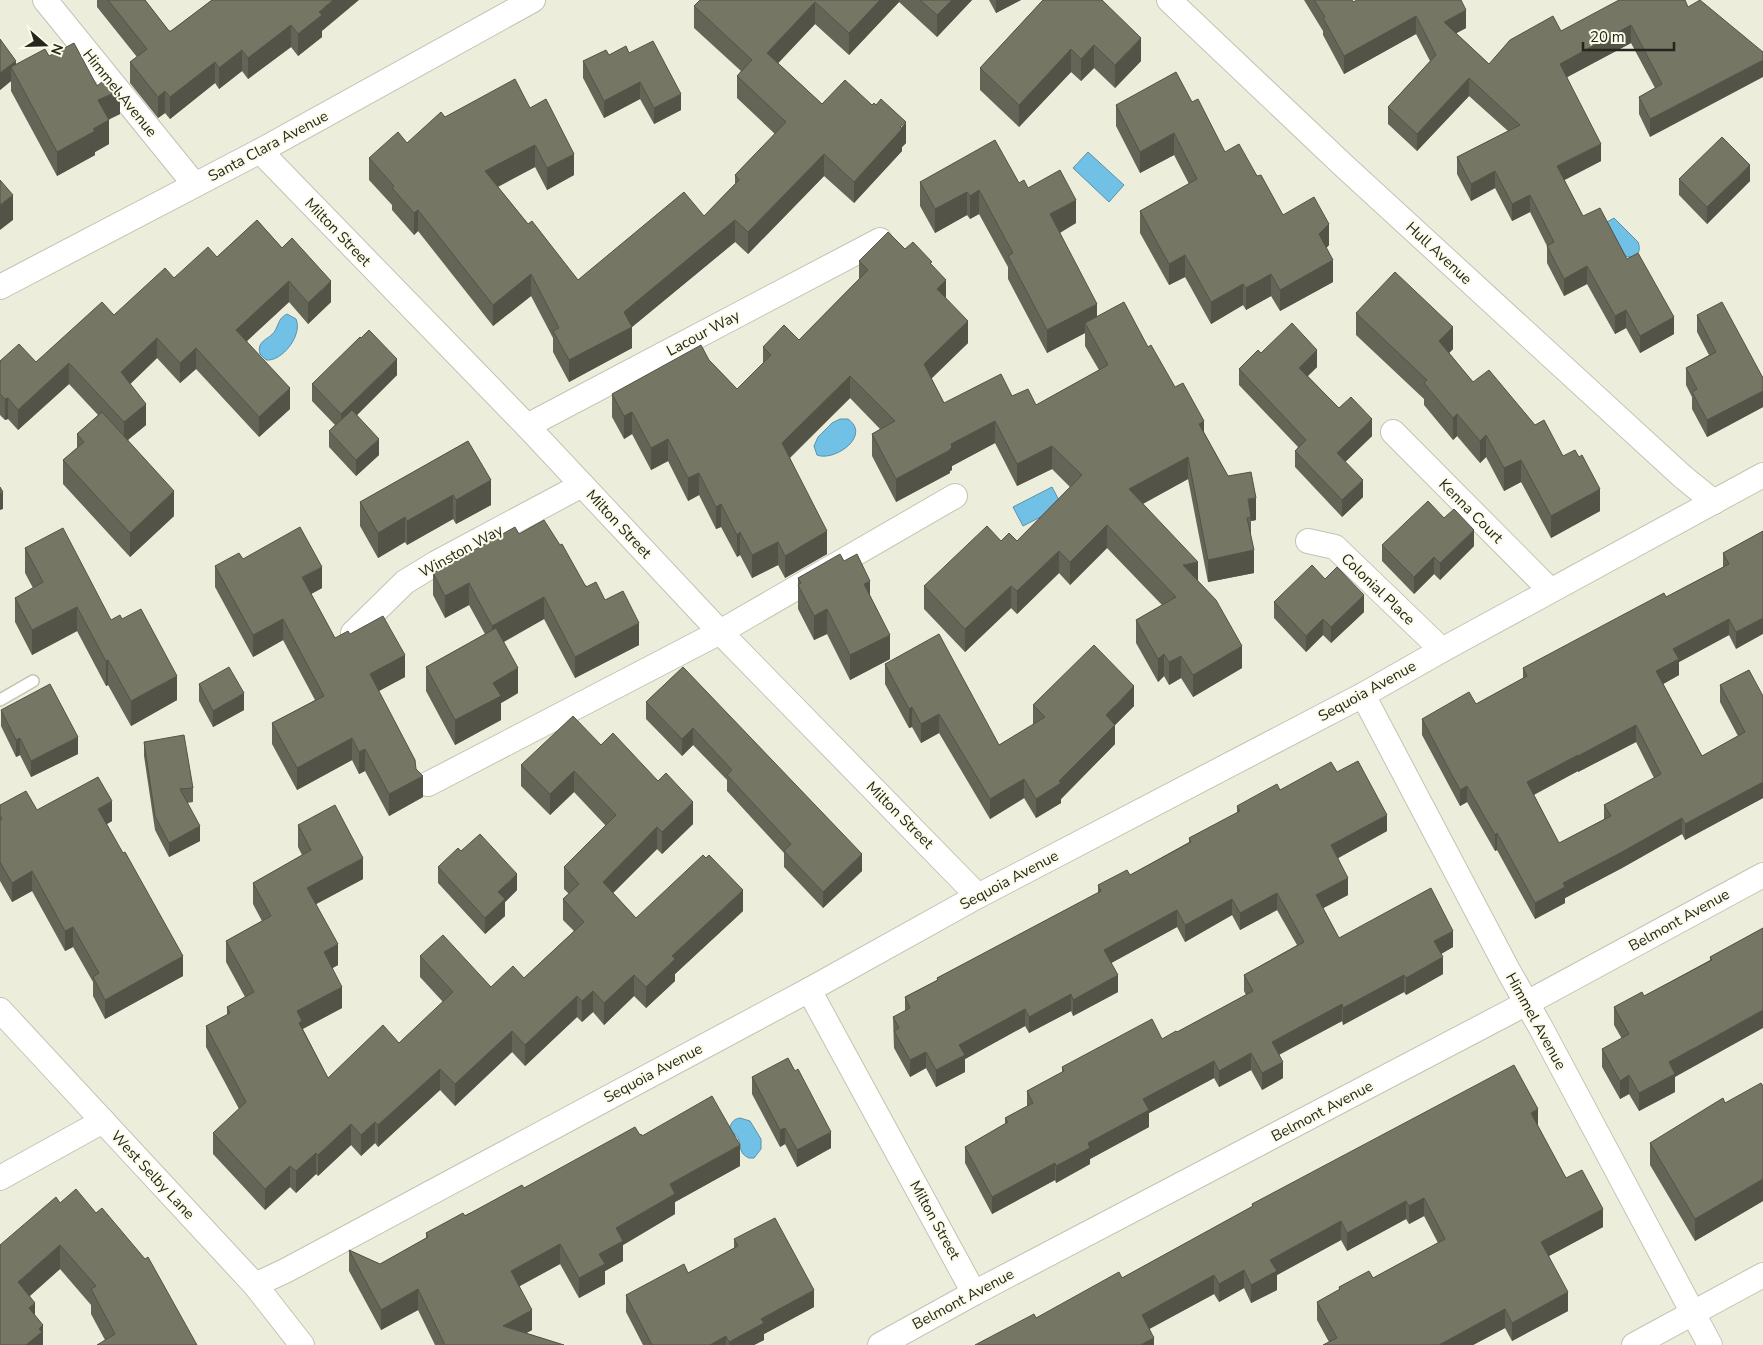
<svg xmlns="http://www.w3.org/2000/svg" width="1763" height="1345" viewBox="0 0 1763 1345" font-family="'Nunito Sans',sans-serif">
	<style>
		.water { fill: #71c1e6; stroke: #5a92aa }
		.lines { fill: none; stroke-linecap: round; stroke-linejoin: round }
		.service-casing { stroke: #c3c3b1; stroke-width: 14 }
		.minor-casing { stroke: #c3c3b1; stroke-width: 26 }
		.service { stroke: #fff; stroke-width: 11 }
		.minor { stroke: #fff; stroke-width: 24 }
		.wall { fill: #656557; fill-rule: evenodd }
		.shaded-wall { fill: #535347 }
		.building { fill: #767665; stroke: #535347; fill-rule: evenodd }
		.labels { text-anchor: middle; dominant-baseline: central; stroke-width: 4; stroke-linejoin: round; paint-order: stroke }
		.street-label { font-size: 15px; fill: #26261f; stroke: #fbfbe8 }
	</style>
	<rect width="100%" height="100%" fill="#ededdb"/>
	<!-- water -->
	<g class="water">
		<path d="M1088,152L1124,185L1109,202L1073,168Z"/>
		<path d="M1614,218L1638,242C1640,247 1640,252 1636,256L1629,257L1625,256L1607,222Z"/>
		<path d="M287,314L296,319C303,335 282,362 266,360L260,354C256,339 271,340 276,329C279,323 279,318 287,314Z"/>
		<path d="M848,419C872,436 834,462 817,455L814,446L818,437L832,423L840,419Z"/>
		<path d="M1052,487L1062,506L1023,526L1013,507Z"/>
		<path d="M740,1118L750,1121L761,1139V1149L754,1158H749C738,1153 742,1147 738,1138C736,1134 732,1133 729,1130C731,1123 733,1119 740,1118Z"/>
	</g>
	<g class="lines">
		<!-- service casing -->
		<g class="service-casing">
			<path id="service" d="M0,700L33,681"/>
		</g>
		<!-- minor casing -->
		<g class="minor-casing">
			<g id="minor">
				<path d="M45,0L195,185"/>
				<path d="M1169,0L1343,165L1683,477L1714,502"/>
				<path d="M260,151L527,426L720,632L978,896"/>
				<path d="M0,287L260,151L533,0"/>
				<path d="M527,426L880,240"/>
				<path d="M1393,432L1550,590"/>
				<path d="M1308,541L1335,547L1442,650"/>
				<path d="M353,633L405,582L436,563L582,485"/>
				<path d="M1363,695L1509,972L1541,1028L1710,1345"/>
				<path d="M428,784L720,632L955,496"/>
				<path d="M809,990L974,1293"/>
				<path d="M0,1010L255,1285L302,1345"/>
				<path d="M0,1178L103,1121"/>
				<path d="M255,1285L285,1271L809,990L978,896L1363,695L1442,650L1763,475"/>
				<path d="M880,1345L974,1293L1527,1003L1763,875"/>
				<path d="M1634,1345L1763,1275"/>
			</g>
		</g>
		<!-- service -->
		<use href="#service" class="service"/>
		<!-- minor -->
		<use href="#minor" class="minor"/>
	</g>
	<!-- wall -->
	<g class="wall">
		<path d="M97,0H145L169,31H171L212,0L322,31V37L298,56L291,47L248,79L242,71L219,89L215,83L170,119L165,113L158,118L130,83V62L137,57L97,7Z"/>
		<path d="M700,0H972L937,37L899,2L849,55L815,24L778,63L822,104L906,143L902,147V151L854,203L824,176L748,254L735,242L632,327V348L569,382L553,352V338L531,296L493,326L418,231L414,235L392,210V205L369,180V158L407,143L445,117L530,108L574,175L547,190L535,167L498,187L528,224L578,280L704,216L735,184V175L775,134L737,98V76L741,71L694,28V6Z"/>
		<path d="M989,0H1021L996,13Z"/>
		<path d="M1043,0L1141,61L1115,88L1094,68L1081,81L1071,72L1019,127L980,90V68Z"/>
		<path d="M1304,0H1352L1353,2L1466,28L1456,33L1489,64L1561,31L1685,0L1650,137L1639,114V97L1655,88L1631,43L1567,77L1601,161L1564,180L1583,216L1627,259L1674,334L1640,353L1626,328L1615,334L1587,284L1564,296L1547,263V246L1530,212L1512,221L1495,188L1471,201L1457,174V157L1508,131L1469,96L1417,151L1388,124V107L1430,61L1416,34L1344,74L1323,35V31Z"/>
		<path d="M0,39L16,64L49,56L97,86L120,114L109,119V144L95,152V155L57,176L11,91V81L0,90Z"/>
		<path d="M629,53L681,110L654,124L640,99L604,118L583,78V61L609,55Z"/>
		<path d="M1192,102L1225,152L1257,176L1283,215L1329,245L1326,248L1333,282L1280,311L1271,296L1246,310L1243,305L1211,324L1185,277L1169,285L1140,233V211L1189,184L1174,155L1140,173L1116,126V105Z"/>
		<path d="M1679,179L1750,181L1707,224L1679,195Z"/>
		<path d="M920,182L1019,183L1028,188L1076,223L1060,233L1097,317L1148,347L1204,432L1228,476L1256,520L1251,521V537L1254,573L1208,582L1188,479L1143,504L1198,581L1242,668L1193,697L1181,678L1169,685L1164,676L1158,682L1136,643V620L1162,605L1107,548L1070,585L1059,573L1017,614L1011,608L965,652L924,609V586L1001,541H1017L1070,487L1052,469L1017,486L995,443L952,466V470L950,471V473L896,502L872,456V434L880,429L850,398L790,458L827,554L785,578L778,565L752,578L740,555L737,557L721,527L716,529L699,495L688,501L668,461L651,470L632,434L624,439L612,417V394L709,360L737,389L763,363V347L799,340L859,279V261L905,249L932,265L946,299L968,343L931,378L944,403L1012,396L1036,405L1099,370L1085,346V333L1047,353L1008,279V267L979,214L970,219L967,215L935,233L920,206Z"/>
		<path d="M257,220L331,302L308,324L289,302L247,341L290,409L259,437L196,369L180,383L157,358L130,384L146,425L128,440L174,516L130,557L63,484V460L77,448V434L98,415L69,384L18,430L8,419L5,420L0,415V361L36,362L174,278L217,257Z"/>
		<path d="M1356,313L1453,349L1449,353L1473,382L1535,425L1563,456L1600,511L1551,538L1521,482L1504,491L1486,457L1480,463L1457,436L1453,440L1424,405V399L1356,335Z"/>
		<path d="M1697,315L1763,378V407L1707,437L1692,409V397L1686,385V368L1709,355L1697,332Z"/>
		<path d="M1261,353L1317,367L1308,376L1339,408L1372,436L1345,462L1363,497L1342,517L1295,467V451L1298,447L1239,385V369Z"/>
		<path d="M397,375L357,415L379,455L356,476L329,447V431L335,425L312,401V384Z"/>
		<path d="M468,441L491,505L456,524L453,519L407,545L405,542L378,558L360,526V502Z"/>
		<path d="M1444,518L1474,546L1440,580L1434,574L1414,594L1382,561V545Z"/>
		<path d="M1763,531L1736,649L1729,635L1679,662V675L1663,684L1702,756L1738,736L1720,702V685L1749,670L1763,798L1685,840L1682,834L1622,868L1565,898V903L1535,919L1497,850L1495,851L1467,802L1460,806L1422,735V719L1476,704L1523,679V668L1666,597L1723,567V553ZM1636,742L1654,778L1604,805V819L1559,843L1534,795L1578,771V772Z"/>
		<path d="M519,534L605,600L639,645L575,678L544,619L504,642L518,693L501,703V720L455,745L426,691V667L485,634L469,605L445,618L433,595V573Z"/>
		<path d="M25,548L111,620L177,700L131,726L108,685L106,686L77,631L32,655L15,622V598L33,588L25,573Z"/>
		<path d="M243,559L322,588L311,594L335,638L350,634L405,677L378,691L416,769L423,797L389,816L365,771L359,774L352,760L297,790L272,744V723L315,700L283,640L253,657L215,587V566Z"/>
		<path d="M844,561L870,597L890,659L850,680L827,634L814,640L798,609V578Z"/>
		<path d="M1325,579L1364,612L1331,643L1323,635L1306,652L1274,618V602Z"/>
		<path d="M885,664L999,745L1033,725V705L1134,706L1115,725V744L1061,799V803L1036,818L1024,798L990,819L939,733L921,743L912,727L909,728L885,684Z"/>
		<path d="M683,667L862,871L823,908L784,867V853L727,791V780L693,745L682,756L646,719V702Z"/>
		<path d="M199,684L244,710L213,727L199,701Z"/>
		<path d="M1,710L78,754L31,777L20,755L16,757L1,726Z"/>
		<path d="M144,742L193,788V802L187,803L200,841L169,857L155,830L144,756Z"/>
		<path d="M601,745L693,824L662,854L657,849L613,893L636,918L743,911L675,974V981L646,1008L634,996L604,1025L593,1012L582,1022L577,1017L525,1066L512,1052L455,1106L440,1090L378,1147L375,1143L361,1156L351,1145L318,1176L316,1174L296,1193L290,1187L265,1210L213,1154V1133L239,1109L206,1047V1026L227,1015V1007L245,997L226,962V941L262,921L253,904V883L302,855L298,847V825L363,879L316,904L338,965L332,968L342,1008L303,1029L328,1078L399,1043L443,1002L420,977V956L491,987L524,978L574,931L563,920V899L569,894L564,889V867L606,826L574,792L550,815L521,786V765Z"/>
		<path d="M1337,772L1387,831L1338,858L1348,895L1323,908L1339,938L1453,947L1441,954L1443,974L1406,995L1404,992L1343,1025L1342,1021L1279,1055L1283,1078L1262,1090L1251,1070L1219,1087L1214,1078L1149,1113V1127L1090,1159V1164L1056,1183L1055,1180L992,1214L965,1163V1147L1005,1124V1118L1027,1106V1091L1062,1072V1067L1162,1039L1177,1032L1246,995L1244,991V975L1297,945L1277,910L1240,930L1232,915L1185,942L1177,927L1111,963L1118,992L1073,1016L1071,1011L1029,1033L1025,1026L965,1059V1072L936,1087L926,1068L910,1077L894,1048L893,1017L905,1011V997L937,980V978L1098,893V885L1130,875L1189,842V838L1237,813V806L1280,790Z"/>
		<path d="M0,805L112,821L107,824L183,976L105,1019L93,996V982L73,947L65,951L32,891L12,902L0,881Z"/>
		<path d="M461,851L517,890L505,902V916L485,934L438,883V867Z"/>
		<path d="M1763,928L1675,1077V1092L1639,1111L1629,1094L1620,1099L1602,1067V1049L1622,1039L1614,1025V1007L1644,996L1710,960V957Z"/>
		<path d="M795,1071L831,1148L797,1167L785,1144L780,1147L752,1094V1077Z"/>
		<path d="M1763,1086V1201L1695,1241L1650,1165V1143L1725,1103Z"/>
		<path d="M1538,1127L1566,1178L1603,1227L1549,1256L1568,1311L1512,1341L1505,1328L1473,1345H1323L1329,1342L1317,1320V1302L1339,1290V1287L1373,1278L1438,1243L1424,1216L1409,1224L1406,1219L1347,1251L1341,1240L1277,1275V1290L1251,1303L1244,1288L1219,1302L1214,1294L1149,1329L1154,1345L1036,1318L1122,1278L1252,1207V1204Z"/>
		<path d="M640,1135L740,1166L675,1202V1214L623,1245V1261L605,1271V1284L579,1298L560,1264L519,1286L532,1330L526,1333L564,1345H435L418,1310L381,1330L349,1271V1250L380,1264L426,1238V1233Z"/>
		<path d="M60,1203L197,1345L105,1340L91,1314V1305L60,1269L30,1296L43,1345H0Z"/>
		<path d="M734,1239L814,1307L764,1334V1340L754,1345H643L626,1312V1295L688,1273L734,1248Z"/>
	</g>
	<!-- shaded-wall -->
	<g class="shaded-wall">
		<path d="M333,0H359L322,31V37L298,56V34L319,12Z"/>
		<path d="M880,0H899V2L849,55V33Z"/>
		<path d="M952,0H972L937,37V15Z"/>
		<path d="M996,0H1021L996,13Z"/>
		<path d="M815,2V24L767,75V53Z"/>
		<path d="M1466,10V28L1444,40V22Z"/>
		<path d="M1416,16V34L1344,74V56Z"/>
		<path d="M291,25V47L248,79V58Z"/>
		<path d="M1631,25V43L1560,81V64Z"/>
		<path d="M1141,38V61L1115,88V65Z"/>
		<path d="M1094,45V68L1081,81V59Z"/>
		<path d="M1071,49V72L1019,127V105Z"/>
		<path d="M242,50V71L219,89V68Z"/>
		<path d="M1763,60V77L1650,137V119Z"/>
		<path d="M16,61V76L11,67V81L0,90V73Z"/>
		<path d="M215,62V83L170,119V97Z"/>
		<path d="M1469,78V96L1417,151V134Z"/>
		<path d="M640,82V99L604,118V101Z"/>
		<path d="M120,90V114L98,125V100Z"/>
		<path d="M165,91V113L158,118V97Z"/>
		<path d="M681,94V110L654,124V108Z"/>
		<path d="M109,120V144L95,152V155L57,176V152L93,129Z"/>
		<path d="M906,122V143L902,147V151L854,203V182Z"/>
		<path d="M1174,133V155L1140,173V152Z"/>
		<path d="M1601,144V161L1557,184V166Z"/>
		<path d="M535,145V167L485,193V171Z"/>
		<path d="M574,154V175L547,190V168Z"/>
		<path d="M824,154V176L748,254V232Z"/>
		<path d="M1750,165V181L1707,224V207Z"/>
		<path d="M1495,171V188L1471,201V184Z"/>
		<path d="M979,190V214L970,219V196Z"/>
		<path d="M967,192V215L935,233V209Z"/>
		<path d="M13,195V220L0,230V205Z"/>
		<path d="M1530,195V212L1512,221V204Z"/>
		<path d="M1076,200V223L1050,238V214Z"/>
		<path d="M418,210V231L414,235V213Z"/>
		<path d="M735,220V242L632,327V348L569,382V360L624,312Z"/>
		<path d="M1329,224V245L1319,256V234Z"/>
		<path d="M1185,255V277L1169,285V264Z"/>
		<path d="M1333,260V282L1280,311V290Z"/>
		<path d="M1587,266V284L1564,296V279Z"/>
		<path d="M531,274V296L493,326V305Z"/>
		<path d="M1271,274V296L1246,310V288Z"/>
		<path d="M946,280V303L937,289Z"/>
		<path d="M289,281V302L236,351V330Z"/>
		<path d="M331,281V302L308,324V303Z"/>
		<path d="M1243,284V305L1211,324V302Z"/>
		<path d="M1097,304V327L1085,323V333L1047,353V330Z"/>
		<path d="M1626,310V328L1615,334V316Z"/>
		<path d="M1674,317V334L1640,353V336Z"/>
		<path d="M968,321V343L924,386V364Z"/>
		<path d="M1453,327V349L1439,363V341Z"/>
		<path d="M157,338V358L121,393V372Z"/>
		<path d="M196,348V369L180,383V363Z"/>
		<path d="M1317,350V367L1299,384V368Z"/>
		<path d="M397,359V375L341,431V414Z"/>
		<path d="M69,363V384L18,430V410Z"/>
		<path d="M850,376V398L782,465V443Z"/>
		<path d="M290,388V409L259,437V417Z"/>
		<path d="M1763,391V407L1707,437V420Z"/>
		<path d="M8,398V419L5,420V399Z"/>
		<path d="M146,404V425L124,443V422Z"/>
		<path d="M632,412V434L624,439V416Z"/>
		<path d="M1457,414V436L1453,440V418Z"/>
		<path d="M1372,419V436L1337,470V453Z"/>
		<path d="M995,421V443L952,466V470L950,471V473L896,502V479L951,444Z"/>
		<path d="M1204,421V444L1199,424Z"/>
		<path d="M1486,435V457L1480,463V441Z"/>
		<path d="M379,439V455L356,476V460Z"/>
		<path d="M668,439V461L651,470V448Z"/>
		<path d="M1052,446V469L1017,486V464Z"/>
		<path d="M1188,457V479L1129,511V489Z"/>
		<path d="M1521,460V482L1504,491V468Z"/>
		<path d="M699,473V495L688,501V478Z"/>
		<path d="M491,480V505L456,524V500Z"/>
		<path d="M1363,480V497L1342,517V500Z"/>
		<path d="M1600,489V511L1551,538V516Z"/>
		<path d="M174,491V516L130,557V533Z"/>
		<path d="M3,492V509L0,510V494Z"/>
		<path d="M453,495V519L407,545V521Z"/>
		<path d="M1256,498V520L1251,521L1248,499Z"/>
		<path d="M721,504V527L716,529V507Z"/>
		<path d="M405,517V542L378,558V533Z"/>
		<path d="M1107,525V548L1070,585V562Z"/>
		<path d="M1474,530V546L1440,580V563Z"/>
		<path d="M827,531V554L785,578V556Z"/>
		<path d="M740,532V555L737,557V535Z"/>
		<path d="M778,542V565L752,578V555Z"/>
		<path d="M1254,550V573L1208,582V560Z"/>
		<path d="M1059,551V573L1017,614V591Z"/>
		<path d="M1434,557V574L1414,594V577Z"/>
		<path d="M1198,562V585L1183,565Z"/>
		<path d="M322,567V588L302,599V577Z"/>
		<path d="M870,581V605L864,584Z"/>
		<path d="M469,583V605L445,618V596Z"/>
		<path d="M1011,586V608L965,652V629Z"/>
		<path d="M1364,595V612L1331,643V627Z"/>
		<path d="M544,597V619L492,648V626Z"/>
		<path d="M77,607V631L32,655V630Z"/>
		<path d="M827,609V634L814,640V616Z"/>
		<path d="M1763,618V634L1736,649V632Z"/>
		<path d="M283,619V640L253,657V635Z"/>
		<path d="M1323,619V635L1306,652V636Z"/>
		<path d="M1729,619V635L1679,662V675L1656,688V671L1673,649Z"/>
		<path d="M639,623V645L575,678V657Z"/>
		<path d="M890,635V659L850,680V655Z"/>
		<path d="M1242,646V668L1193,697V675Z"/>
		<path d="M1164,654V676L1158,682V659Z"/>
		<path d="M405,655V677L370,696V674Z"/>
		<path d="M1181,656V678L1169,685V662Z"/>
		<path d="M108,660V685L106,686V661Z"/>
		<path d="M518,668V693L501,703V720L455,745V720L493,683Z"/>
		<path d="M177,676V700L131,726V701Z"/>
		<path d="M1134,686V706L1115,725V744L1061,799V803L1036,818V799L1059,781L1106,715Z"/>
		<path d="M244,693V710L213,727V711Z"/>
		<path d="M912,707V727L909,728V709Z"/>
		<path d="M939,714V733L921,743V724Z"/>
		<path d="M1636,725V742L1578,772V756Z"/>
		<path d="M693,728V745L682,756V739Z"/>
		<path d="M78,737V754L31,777V761Z"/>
		<path d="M20,738V755L16,757V740Z"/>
		<path d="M352,738V760L297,790V768Z"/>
		<path d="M365,749V771L359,774V752Z"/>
		<path d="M1578,755V771L1527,798V782Z"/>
		<path d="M574,771V792L550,815V794Z"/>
		<path d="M423,776V797L389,816V794Z"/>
		<path d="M1024,779V798L990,819V799Z"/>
		<path d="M1763,782V798L1685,840V824Z"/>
		<path d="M1467,786V802L1460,806V790Z"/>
		<path d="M112,801V821L98,829V809Z"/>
		<path d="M693,802V824L662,854V832Z"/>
		<path d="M1387,815V831L1331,862V845Z"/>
		<path d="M1682,818V834L1622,868L1565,898V903L1535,919V903L1563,883Z"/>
		<path d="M200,826V841L169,857V843Z"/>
		<path d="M657,827V849L603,903V882Z"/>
		<path d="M1497,833V850L1495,851V835Z"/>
		<path d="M862,854V871L823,908V892Z"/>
		<path d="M363,858V879L307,909V888Z"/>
		<path d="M32,871V891L12,902V883Z"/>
		<path d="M517,874V890L505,902V916L485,934V918L498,892Z"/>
		<path d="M1348,878V895L1316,912V895Z"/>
		<path d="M743,890V911L675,974V981L646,1008V987L672,956Z"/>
		<path d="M1277,893V910L1240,930V913Z"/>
		<path d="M1232,899V915L1185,942V925Z"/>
		<path d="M1177,910V927L1104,967V950Z"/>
		<path d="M73,927V947L65,951V931Z"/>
		<path d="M1453,931V947L1434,958V941Z"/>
		<path d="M338,944V965L324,973V952Z"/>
		<path d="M183,956V976L105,1019V1000Z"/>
		<path d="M1443,957V974L1406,995V978Z"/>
		<path d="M634,975V996L604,1025V1003Z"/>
		<path d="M1118,975V992L1073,1016V1000Z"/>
		<path d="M1404,975V992L1343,1025V1008Z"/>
		<path d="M342,987V1008L302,1029V1043L297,1011Z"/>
		<path d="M593,991V1012L582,1022V1001Z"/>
		<path d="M1071,994V1011L1029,1033V1017Z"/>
		<path d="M577,996V1017L525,1066V1045Z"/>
		<path d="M1342,1004V1021L1272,1058V1042Z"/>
		<path d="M1025,1009V1026L965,1059V1072L936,1087V1070L959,1045Z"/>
		<path d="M1763,1010V1028L1675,1077V1092L1639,1111V1093L1669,1062Z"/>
		<path d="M512,1031V1052L455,1106V1084Z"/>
		<path d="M926,1052V1068L910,1077V1060Z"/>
		<path d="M1251,1053V1070L1219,1087V1071Z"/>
		<path d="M1214,1061V1078L1149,1113V1127L1090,1159V1164L1056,1183V1166L1088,1143L1143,1099Z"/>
		<path d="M1283,1062V1078L1262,1090V1073Z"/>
		<path d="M440,1069V1090L378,1147V1125Z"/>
		<path d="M1629,1075V1094L1620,1099V1081Z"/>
		<path d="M1538,1109V1128L1531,1113Z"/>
		<path d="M375,1122V1143L361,1156V1135Z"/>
		<path d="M351,1124V1145L318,1176V1155Z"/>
		<path d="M785,1128V1144L780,1147V1130Z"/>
		<path d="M831,1132V1148L797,1167V1150Z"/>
		<path d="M740,1145V1166L675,1202V1214L623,1245V1261L605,1271V1284L579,1298V1278L599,1254L616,1228L670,1184Z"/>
		<path d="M316,1153V1174L296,1193V1171Z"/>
		<path d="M1055,1163V1180L992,1214V1197Z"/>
		<path d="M290,1166V1187L265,1210V1189Z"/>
		<path d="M1763,1179V1201L1695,1241V1219Z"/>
		<path d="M1424,1198V1216L1409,1224V1206Z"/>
		<path d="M1406,1201V1219L1347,1251V1233Z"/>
		<path d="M1603,1209V1227L1541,1260V1242Z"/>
		<path d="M1341,1221V1240L1277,1275V1290L1251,1303V1285L1270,1260Z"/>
		<path d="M560,1244V1264L511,1291V1271Z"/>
		<path d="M60,1245V1269L18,1306V1282Z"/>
		<path d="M1244,1270V1288L1219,1302V1284Z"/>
		<path d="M1214,1275V1294L1142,1333V1315Z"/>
		<path d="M418,1289V1310L381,1330V1310Z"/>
		<path d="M814,1290V1307L764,1334V1340L754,1345H729V1342L761,1319Z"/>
		<path d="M1568,1292V1311L1512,1341V1323Z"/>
		<path d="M35,1303V1327L29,1308Z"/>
		<path d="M1505,1309V1328L1473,1345H1439Z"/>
		<path d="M532,1310V1330L505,1345L503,1326Z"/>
		<path d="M43,1325V1345H26L39,1329Z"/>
		<path d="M726,1336V1345H710Z"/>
		<path d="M1154,1338V1345H1140Z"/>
	</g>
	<!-- building -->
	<g class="building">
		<path d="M108,0H145L169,31H171L212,0H333L319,12L322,15L298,34L291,25L248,58L242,50L219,68L215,62L170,97L165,91L158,97L130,62L147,49Z"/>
		<path d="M700,0H880L849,33L815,2L767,53L822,104L845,80L872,105L874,103L876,105L881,99L906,122L900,127L902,129L854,182L824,154L748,232L735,220L624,312L632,327L569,360L553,331L559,328L531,274L493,305L418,210L414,213L392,188L394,186L369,158L398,132L407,143L441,112L445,117L515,79L530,108L546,99L574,154L547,168L535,145L485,171L528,224L532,221L578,280L684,192L704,216L739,180L735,175L786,122L737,76L752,60L694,6Z"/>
		<path d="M920,0H952L937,15Z"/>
		<path d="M1043,0H1102L1141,38L1115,65L1094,45L1081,59L1071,49L1019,105L980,68Z"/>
		<path d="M1314,0H1352L1353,2L1357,0H1461L1466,10L1444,22L1489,64L1510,40L1553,16L1561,31L1619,0H1685L1688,7L1700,0L1763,52V60L1650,119L1639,97L1662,84L1631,25L1560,64L1601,144L1557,166L1583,216L1600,208L1627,259L1638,253L1674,317L1640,336L1626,310L1615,316L1587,266L1564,279L1547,246L1554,242L1530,195L1512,204L1495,171L1471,184L1457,157L1520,125L1469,78L1417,134L1388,107L1436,55L1416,16L1344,56L1323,18L1325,17Z"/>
		<path d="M0,39L16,61L0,73Z"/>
		<path d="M653,41L681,94L654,108L640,82L604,101L583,61L606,50L609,55L626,46L629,53Z"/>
		<path d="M74,43L97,86L109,76L120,90L98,100L109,120L93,129L95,131L57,152L11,67L45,49L49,56Z"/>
		<path d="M1176,72L1192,102L1198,99L1225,152L1239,144L1257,176L1261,175L1283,215L1314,197L1329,224L1319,234L1333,260L1280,290L1271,274L1246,288L1243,284L1211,302L1185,255L1169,264L1140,211L1197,179L1174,133L1140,152L1116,105Z"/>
		<path d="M1722,137L1750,165L1707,207L1679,179Z"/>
		<path d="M995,140L1019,183L1024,180L1028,188L1060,170L1076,200L1050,214L1097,304L1047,330L1008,256L1013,253L979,190L970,196L967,192L935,209L920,182Z"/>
		<path d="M0,180L13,195L0,205Z"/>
		<path d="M257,220L282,248L292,238L331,281L308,303L289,281L236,330L290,388L259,417L196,348L180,363L157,338L121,372L146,404L124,422L69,363L18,410L8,398L5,399L0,394V361L19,344L36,362L102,302L114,315L165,268L174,278L208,247L217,257Z"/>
		<path d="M888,232L905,249L913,242L932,262L930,263L946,280L937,289L968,321L924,364L944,403L1001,374L1012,396L1028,389L1036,405L1108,365L1085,323L1124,302L1148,347L1151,345L1175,387L1183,383L1204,421L1199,424L1228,476L1251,472L1256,498L1248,499L1251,517L1247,518L1254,550L1208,560L1188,457L1129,489L1198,562L1183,565L1216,600L1242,646L1193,675L1181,656L1169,662L1164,654L1158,659L1136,620L1176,597L1107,525L1070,562L1059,551L1017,591L1011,586L965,629L924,586L987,526L1001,541L1009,533L1017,541L1082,475L1052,446L1017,464L995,421L951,444L952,447L950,449V450L896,479L872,434L895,421L850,376L782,443L827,531L785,556L778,542L752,555L740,532L737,535L721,504L716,507L699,473L688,478L668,439L651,448L632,412L624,416L612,394L701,345L709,360L737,389L771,355L763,347L784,325L799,340L868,270L859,261Z"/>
		<path d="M1395,272L1453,327L1439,341L1473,382L1489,370L1535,425L1544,420L1563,456L1575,450L1579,457L1582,455L1600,489L1551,516L1521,460L1504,468L1486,435L1480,441L1457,414L1453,418L1424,383L1427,380L1356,313Z"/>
		<path d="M1722,302L1763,378V391L1707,420L1692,392L1697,389L1686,368L1716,352L1697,315Z"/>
		<path d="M1292,323L1317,350L1299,368L1339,408L1351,397L1372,419L1337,453L1363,480L1342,500L1295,451L1306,440L1239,369L1258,350L1261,353Z"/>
		<path d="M369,330L397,359L341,414L312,384L360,337L361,338Z"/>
		<path d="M352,410L379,439L356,460L329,431Z"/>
		<path d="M102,412L174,491L130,533L63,460L84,442L77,434Z"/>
		<path d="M468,441L491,480L456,500L453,495L407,521L405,517L378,533L360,502Z"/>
		<path d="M0,487L3,492L0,494Z"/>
		<path d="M1428,501L1444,518L1454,509L1474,530L1440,563L1434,557L1414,577L1382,545Z"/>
		<path d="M544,520L560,545L562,544L586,587L596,582L605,600L623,591L639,623L575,657L544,597L492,626L469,583L445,596L433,573L515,527L519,534Z"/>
		<path d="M300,527L322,567L302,577L335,638L348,631L350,634L383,616L405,655L370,674L415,760L416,769L423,776L389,794L365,749L359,752L352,738L297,768L272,723L324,696L283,619L253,635L215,566L239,553L243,559Z"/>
		<path d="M63,528L111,620L120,615L122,619L141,609L177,676L131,701L108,660L106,661L77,607L32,630L15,598L43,582L25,548Z"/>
		<path d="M1763,531V618L1736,632L1729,619L1673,649L1679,659L1656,671L1702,756L1745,732L1720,685L1749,670L1763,696V782L1685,824L1682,818L1622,852L1563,883L1565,887L1535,903L1497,833L1495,835L1467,786L1460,790L1422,719L1469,692L1476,704L1527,676L1523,668L1664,593L1666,597L1729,564L1723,553ZM1636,725L1661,774L1604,805L1611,816L1559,843L1527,782L1578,755V756Z"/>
		<path d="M840,554L844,561L857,554L870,581L864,584L890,635L850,655L827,609L814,616L798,585L801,583L798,578Z"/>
		<path d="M1312,565L1325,579L1337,567L1364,595L1331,627L1323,619L1306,636L1274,602Z"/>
		<path d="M496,628L518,668L493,683L501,696L455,720L426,667Z"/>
		<path d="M939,634L999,745L1045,717L1033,705L1094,645L1134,686L1106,715L1115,725L1059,781L1061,783L1036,799L1024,779L990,799L939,714L921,724L912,707L909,709L885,664Z"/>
		<path d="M229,667L244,693L213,711L199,684Z"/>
		<path d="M683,667L862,854L823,892L784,851L791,844L727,775L732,770L693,728L682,739L646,702Z"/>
		<path d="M50,684L78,737L31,761L20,738L16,740L1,710Z"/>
		<path d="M573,716L601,745L613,733L658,781L666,773L693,802L662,832L657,827L603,882L636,918L703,855L706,858L709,855L743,890L672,956L675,959L646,987L634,975L604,1003L593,991L582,1001L577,996L525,1045L512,1031L455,1084L440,1069L378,1125L375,1122L361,1135L351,1124L318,1155L316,1153L296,1171L290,1166L265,1189L213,1133L246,1102L206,1026L230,1013L227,1007L254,992L226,941L271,916L253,883L311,850L298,825L335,805L363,858L307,888L338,944L324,952L342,987L297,1011L302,1021L299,1023L328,1078L383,1025L399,1043L453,992L420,956L443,935L491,987L513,966L524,978L584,922L563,899L579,884L564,867L616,815L574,771L550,794L521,765Z"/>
		<path d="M184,735L193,788L180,789L200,826L169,843L155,816L144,742Z"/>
		<path d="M1358,761L1387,815L1331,845L1348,878L1316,895L1339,938L1431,888L1453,931L1434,941L1443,957L1406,978L1404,975L1343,1008L1342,1004L1272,1042L1283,1062L1262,1073L1251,1053L1219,1071L1214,1061L1143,1099L1149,1110L1088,1143L1090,1148L1056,1166L1055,1163L992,1197L965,1147L1008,1122L1005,1118L1033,1103L1027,1091L1064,1071L1062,1067L1152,1019L1162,1039L1176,1031L1177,1032L1253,991L1244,975L1304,942L1277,893L1240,913L1232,899L1185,925L1177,910L1104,950L1118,975L1073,1000L1071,994L1029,1017L1025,1009L959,1045L965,1055L936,1070L926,1052L910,1060L894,1031L899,1028L893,1017L910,1008L905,997L938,980L937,978L1101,891L1098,885L1127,870L1130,875L1191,842L1189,838L1240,811L1237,806L1277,784L1280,790L1331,762L1337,772Z"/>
		<path d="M98,777L112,801L98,809L123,853L125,852L183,956L105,1000L93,977L99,973L73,927L65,931L32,871L12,883L0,862V820L2,819L0,815V805L26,791L37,810Z"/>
		<path d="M480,834L517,874L498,892L505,899L485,918L438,867L458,848L461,851Z"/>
		<path d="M1763,928V1010L1669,1062L1675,1074L1639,1093L1629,1075L1620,1081L1602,1049L1629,1034L1614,1007L1642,992L1644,996L1712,960L1710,957Z"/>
		<path d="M788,1058L795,1071L798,1069L831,1132L797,1150L785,1128L780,1130L752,1077Z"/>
		<path d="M1514,1065L1538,1109L1531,1113L1566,1178L1582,1170L1603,1209L1541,1242L1568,1292L1512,1323L1505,1309L1439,1345H1323L1337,1338L1317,1302L1340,1289L1339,1287L1369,1271L1373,1278L1445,1239L1424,1198L1409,1206L1406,1201L1347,1233L1341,1221L1270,1260L1277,1271L1251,1285L1244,1270L1219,1284L1214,1275L1142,1315L1154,1338L1140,1345H975L1034,1314L1036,1318L1119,1272L1122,1278L1253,1206L1252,1204Z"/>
		<path d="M1761,1083L1763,1086V1179L1695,1219L1650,1143L1723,1098L1725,1103Z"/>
		<path d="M712,1096L740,1145L670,1184L675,1194L616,1228L623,1241L599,1254L605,1264L579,1278L560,1244L511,1271L532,1310L503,1326L564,1345H445L418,1289L381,1310L349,1250L380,1264L428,1237L426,1233L463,1213L465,1216L522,1185L524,1188L635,1127L640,1135L641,1134L642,1136Z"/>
		<path d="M76,1189L96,1213L102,1208L145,1259L148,1257L197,1345H97L115,1334L91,1289L96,1286L60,1245L18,1282L35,1303L29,1308L43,1325L39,1329L42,1332L26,1345H0V1245L56,1197L60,1203Z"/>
		<path d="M775,1218L814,1290L761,1319L764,1323L729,1342L726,1336L710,1345H652L626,1295L684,1264L688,1273L738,1246L734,1239Z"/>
	</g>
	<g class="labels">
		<!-- street labels -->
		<g class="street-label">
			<text transform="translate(120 93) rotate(51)">Himmel Avenue</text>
			<text transform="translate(268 146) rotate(-28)">Santa Clara Avenue</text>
			<text transform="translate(338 232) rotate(46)">Milton Street</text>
			<text transform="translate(1439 253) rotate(43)">Hull Avenue</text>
			<text transform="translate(703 333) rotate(-28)">Lacour Way</text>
			<text transform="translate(1471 511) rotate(45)">Kenna Court</text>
			<text transform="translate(619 524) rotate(47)">Milton Street</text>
			<text transform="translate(461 551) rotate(-29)">Winston Way</text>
			<text transform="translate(1378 589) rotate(44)">Colonial Place</text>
			<text transform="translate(1367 691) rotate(-29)">Sequoia Avenue</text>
			<text transform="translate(900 815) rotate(45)">Milton Street</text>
			<text transform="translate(1009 880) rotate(-28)">Sequoia Avenue</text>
			<text transform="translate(1679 920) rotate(-29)">Belmont Avenue</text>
			<text transform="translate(1536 1021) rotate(61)">Himmel Avenue</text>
			<text transform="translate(653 1073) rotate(-28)">Sequoia Avenue</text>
			<text transform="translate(1322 1111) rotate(-28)">Belmont Avenue</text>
			<text transform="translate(153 1175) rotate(47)">West Selby Lane</text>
			<text transform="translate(935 1220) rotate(61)">Milton Street</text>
			<text transform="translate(963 1299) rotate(-28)">Belmont Avenue</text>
		</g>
	</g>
	<!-- north arrow -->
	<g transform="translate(45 45) rotate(110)" stroke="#fbfbe8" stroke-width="4" paint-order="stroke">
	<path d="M0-4L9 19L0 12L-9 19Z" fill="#26261f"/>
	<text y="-8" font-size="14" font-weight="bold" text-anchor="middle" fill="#26261f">N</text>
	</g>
	<!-- scale -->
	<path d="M1583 42v8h91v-8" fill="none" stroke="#26261f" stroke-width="2.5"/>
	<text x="1590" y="42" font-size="15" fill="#26261f" stroke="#fbfbe8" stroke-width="4" paint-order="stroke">20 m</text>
</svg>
